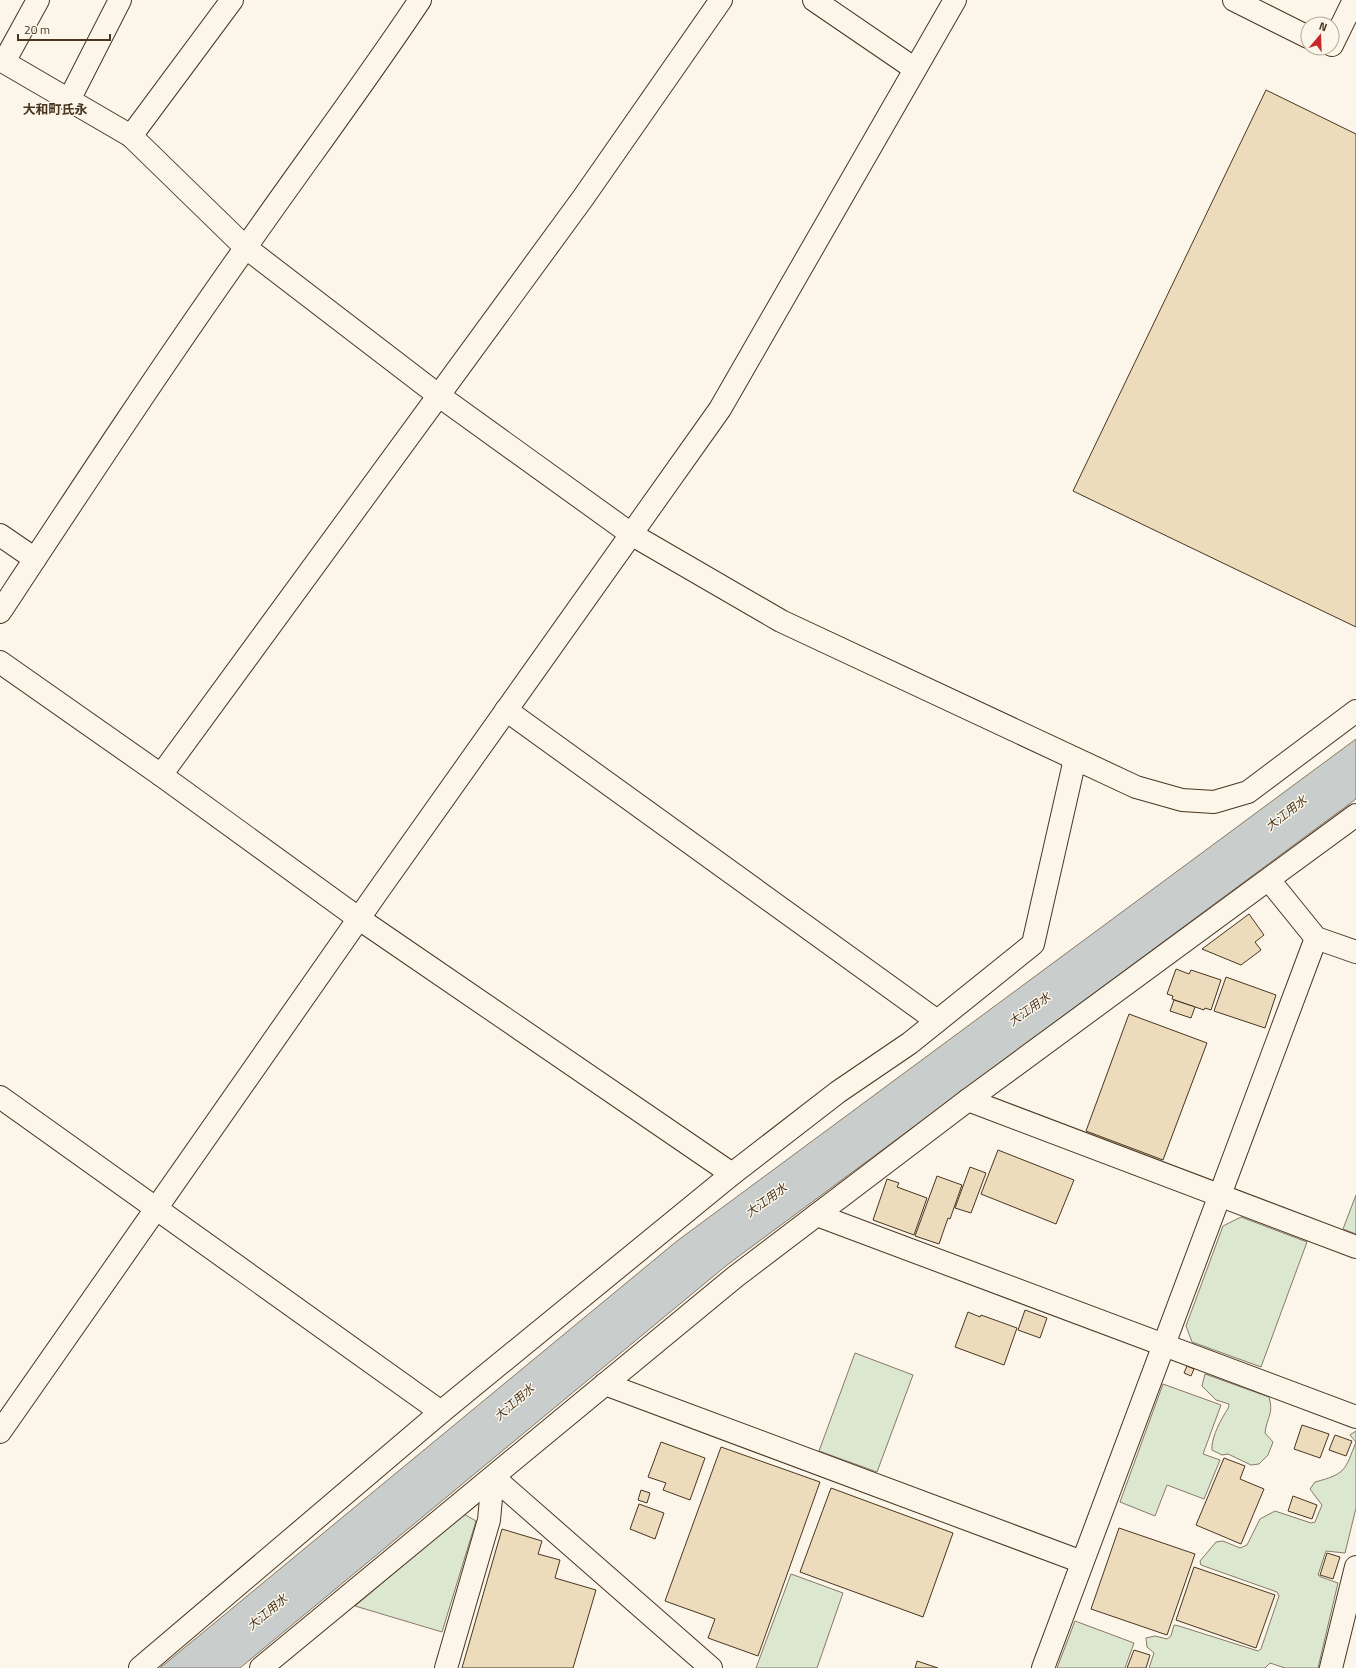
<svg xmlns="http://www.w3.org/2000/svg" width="1356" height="1668" viewBox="0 0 1356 1668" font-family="'Titillium Web','Noto Sans JP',sans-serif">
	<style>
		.green { fill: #dce7d0; stroke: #887966 }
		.water { fill: #c9cecd; stroke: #887966 }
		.building { fill: #ecdcbc; stroke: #4a3520 }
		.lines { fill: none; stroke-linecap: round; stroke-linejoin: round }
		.street-casing { stroke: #4a3520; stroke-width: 24 }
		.street { stroke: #fbf6e9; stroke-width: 22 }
		.labels { text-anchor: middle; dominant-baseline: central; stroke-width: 3; stroke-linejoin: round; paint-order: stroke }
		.water-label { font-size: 12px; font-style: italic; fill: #4a3520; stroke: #fbf6e9 }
		.quarter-label { font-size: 13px; font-weight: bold; fill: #4a3520; stroke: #fbf6e9 }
	</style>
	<rect width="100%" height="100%" fill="#fbf6e9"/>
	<!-- green -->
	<g class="green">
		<path d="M1356,1195V1234L1343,1229Z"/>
		<path d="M1241,1217L1307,1242L1261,1367L1192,1342L1186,1326L1223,1226Z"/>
		<path d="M855,1353L913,1375L877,1472L819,1451Z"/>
		<path d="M1205,1374L1269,1397C1274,1414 1267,1416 1265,1433L1273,1442L1268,1455L1259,1464L1251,1465L1228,1454L1222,1455L1212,1450C1211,1440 1218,1425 1224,1415C1226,1411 1229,1409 1229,1404L1216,1400L1202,1386Z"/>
		<path d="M1163,1384L1221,1405L1203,1454L1220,1460L1204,1499L1167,1485L1155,1516L1120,1502Z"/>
		<path d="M1356,1431V1508L1345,1553L1326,1551L1318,1575L1321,1577L1338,1583L1318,1668H1285L1270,1663L1265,1668H1149L1154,1653L1147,1647L1146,1638L1155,1636L1167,1639L1171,1636L1174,1625L1179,1626L1258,1651L1261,1649L1279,1596L1277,1592L1201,1565L1200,1561L1216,1542L1223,1541L1240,1548L1247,1545L1260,1519L1275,1511L1311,1523L1315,1522L1322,1505L1310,1489L1315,1482C1346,1474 1345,1470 1356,1442L1350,1435Z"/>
		<path d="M464,1514L476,1521L442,1632L355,1606Z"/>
		<path d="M791,1574L843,1593L817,1668H756Z"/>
		<path d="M1075,1621L1134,1643L1125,1668H1057Z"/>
	</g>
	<!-- water -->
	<path class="water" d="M1356,739V799L727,1265L240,1668H160L677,1241Z"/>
	<!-- building -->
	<g class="building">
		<path d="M1266,90L1356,134V627L1073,491Z"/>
		<path d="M1249,914L1264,935L1255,942L1261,950L1241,965L1202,949Z"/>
		<path d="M1176,969L1189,974L1191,970L1221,980L1211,1010L1205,1008L1204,1010L1172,999L1173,996L1167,994Z"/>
		<path d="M1226,977L1276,995L1265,1028L1214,1011Z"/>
		<path d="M1174,1000L1195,1007L1191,1018L1170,1011Z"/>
		<path d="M1129,1014L1207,1043L1163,1160L1086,1131Z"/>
		<path d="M998,1150L1074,1180L1056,1224L981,1194Z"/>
		<path d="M970,1167L986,1173L971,1213L955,1208Z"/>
		<path d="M937,1176L962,1185L950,1219L948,1218L939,1244L915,1236Z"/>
		<path d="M887,1179L899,1183L897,1187L927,1198L914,1235L873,1220Z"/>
		<path d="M1025,1310L1047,1318L1040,1338L1018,1330Z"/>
		<path d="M968,1312L980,1317L981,1315L1017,1328L1004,1365L955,1347Z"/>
		<path d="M1187,1366L1194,1369L1191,1376L1184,1373Z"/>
		<path d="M1302,1425L1329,1434L1320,1458L1294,1449Z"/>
		<path d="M1335,1435L1352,1441L1346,1456L1329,1450Z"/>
		<path d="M661,1442L705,1458L690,1500L663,1490L666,1483L648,1477Z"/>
		<path d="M721,1447L820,1482L758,1656L708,1638L715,1619L665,1601Z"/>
		<path d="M1224,1458L1245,1466L1240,1479L1264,1489L1241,1544L1196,1525Z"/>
		<path d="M831,1488L953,1533L923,1617L800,1572Z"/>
		<path d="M641,1490L650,1493L647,1503L638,1500Z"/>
		<path d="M1293,1496L1317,1505L1312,1519L1288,1511Z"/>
		<path d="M639,1504L664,1513L655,1539L630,1529Z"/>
		<path d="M1119,1528L1195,1554L1167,1635L1091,1609Z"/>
		<path d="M502,1529L542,1541L538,1554L560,1560L555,1578L596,1590L573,1668H462Z"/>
		<path d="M1327,1553L1340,1557L1333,1579L1320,1575Z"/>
		<path d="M1194,1567L1275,1595L1256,1648L1176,1620Z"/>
		<path d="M1134,1650L1150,1655L1146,1668H1127Z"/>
		<path d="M917,1661L938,1668H915Z"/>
	</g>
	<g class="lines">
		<!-- street casing -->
		<g class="street-casing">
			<g id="street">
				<path d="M38,0L4,62L131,136L245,247L438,395L631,534L781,621L1136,787L1182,800L1214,802L1248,792L1356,711"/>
				<path d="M814,0L915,69"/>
				<path d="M1234,0L1308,37"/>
				<path d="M1332,45L1354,0"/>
				<path d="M69,100L120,0"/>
				<path d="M131,136L232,0"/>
				<path d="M0,535L35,559"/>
				<path d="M0,612C81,489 161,367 246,247C304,164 364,84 420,0"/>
				<path d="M0,662L161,775L358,918L732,1174"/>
				<path d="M506,710L937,1021"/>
				<path d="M161,775L583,198L721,0"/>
				<path d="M1269,880L1316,938L1356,952"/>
				<path d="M0,1097L441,1412"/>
				<path d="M968,1100L1356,1247"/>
				<path d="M817,1215L1356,1417"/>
				<path d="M605,1384L1082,1562"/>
				<path d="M0,1432L378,891L720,409L955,0"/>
				<path d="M140,1668L441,1412L732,1174L838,1092L910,1043L1033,944L1075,759"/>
				<path d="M261,1668L735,1277L968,1100L1356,815"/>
				<path d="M446,1668L489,1520L493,1477L711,1668"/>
				<path d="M1043,1668L1316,938"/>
				<path d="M1331,1668L1356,1567"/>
			</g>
		</g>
		<!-- street -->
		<use href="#street" class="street"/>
	</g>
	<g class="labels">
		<!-- water labels -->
		<g class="water-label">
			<text transform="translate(1286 813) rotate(-38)">大江用水</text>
			<text transform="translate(1029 1009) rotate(-35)">大江用水</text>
			<text transform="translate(766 1200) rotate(-36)">大江用水</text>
			<text transform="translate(514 1402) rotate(-41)">大江用水</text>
			<text transform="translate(267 1612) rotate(-40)">大江用水</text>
		</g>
		<!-- quarter labels -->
		<g class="quarter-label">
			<text x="55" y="109">大和町氏永</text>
		</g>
	</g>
	<!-- north arrow -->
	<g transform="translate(1320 36) rotate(19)"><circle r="19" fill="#fbf6e9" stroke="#b4a999"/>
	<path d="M0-3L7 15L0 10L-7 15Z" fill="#c62828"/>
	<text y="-6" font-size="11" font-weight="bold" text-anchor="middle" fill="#4a3520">N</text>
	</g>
	<!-- scale -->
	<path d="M18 34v6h92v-6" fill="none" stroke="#4a3520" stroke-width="2"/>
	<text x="24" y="34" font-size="12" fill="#4a3520" stroke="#fbf6e9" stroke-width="3" paint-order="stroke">20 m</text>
</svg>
